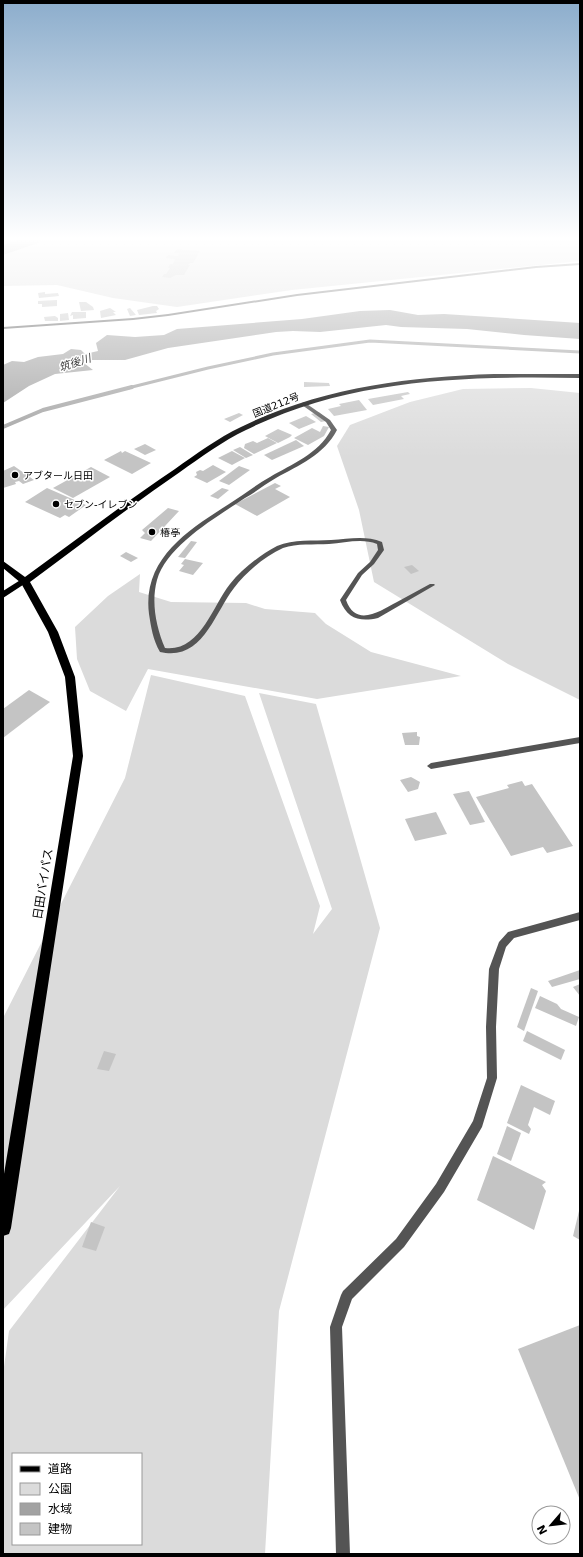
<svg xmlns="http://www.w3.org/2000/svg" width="583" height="1557" viewBox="0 0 583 1557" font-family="'DejaVu Sans','Noto Sans JP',sans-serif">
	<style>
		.green { fill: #dbdbdb; fill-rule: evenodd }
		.water { fill: #a2a2a2 }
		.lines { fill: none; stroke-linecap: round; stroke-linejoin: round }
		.stream-far1 { stroke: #a2a2a2; stroke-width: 3 }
		.stream { stroke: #a2a2a2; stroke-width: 4 }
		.river { fill: #a2a2a2; fill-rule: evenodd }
		.building { fill: #c4c4c4 }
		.service { fill: #545454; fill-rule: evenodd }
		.minor { fill: #545454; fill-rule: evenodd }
		.tertiary { fill: #545454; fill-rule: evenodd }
		.primary { fill: #000; fill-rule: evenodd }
		.trunk { fill: #000; fill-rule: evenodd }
		.poi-dot { fill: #000; stroke: #fff; stroke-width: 1.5 }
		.labels { text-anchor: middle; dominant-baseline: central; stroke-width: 3; stroke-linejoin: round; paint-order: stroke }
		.far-street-label { font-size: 10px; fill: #000; stroke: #fff }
		.far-poi-label { font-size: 10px; fill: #000; stroke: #fff; text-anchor: start }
		.far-water-label { font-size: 11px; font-style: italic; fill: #434343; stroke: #fff }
		.street-label { font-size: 12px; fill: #000; stroke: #fff }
	</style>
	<rect width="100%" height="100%" fill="#fff"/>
	<!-- green -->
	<g class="green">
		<path d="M3,240H580V261L292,290L177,307L113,298L57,285L3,286Z"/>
		<path d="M531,388L580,393V700L508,664L374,582L359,510L337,446L350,425L410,402L463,389Z"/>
		<path d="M140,574L139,592L171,602L246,603L265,609L315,613L326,624L371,652L461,676L317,699L148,669L126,711L90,691L77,659L75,627L108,596Z"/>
		<path d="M151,675L245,696L320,906L313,934L332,909L259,693L316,704L380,928L279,1311L265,1554H3V1374L9,1331L120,1186L3,1310V1018L125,778ZM13,1454H141V1544H13Z"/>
	</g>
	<!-- water -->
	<path class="water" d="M390,310L418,315L444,314L580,323V339L524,335L467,329L401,327L386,325L320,332L293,331L276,332L168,348L125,360H91L84,363L93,370L55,374L29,386L3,403V365L12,361L24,362L38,357L63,354L71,349L81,350L85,354L98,351L96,343L107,335L135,337L164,335L177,329L302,319L360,311Z"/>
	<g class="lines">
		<!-- stream-far1 -->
		<path class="stream-far1" d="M128,388L208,368L273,354L370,341L580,352"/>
		<!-- stream -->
		<path class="stream" d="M3,427L43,410L132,387"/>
		<!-- river -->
		<path class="river" d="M18,240H41L38,243L3,255V245Z"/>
	</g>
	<!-- building -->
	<g class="building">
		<path d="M177,249L200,251L193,263H190L188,265H190L184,275H176L170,278L162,277L164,274H166L170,268H168L170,264H173L175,259L166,258L168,255L178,256L179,253H174Z"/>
		<path d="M45,292V294L58,293L59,296L39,298L38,293Z"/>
		<path d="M57,300V306L42,307V304H38V301Z"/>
		<path d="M79,302H86L93,307L94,310L81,311Z"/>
		<path d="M153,306H157L159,309L156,311L157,313L139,315L137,310Z"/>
		<path d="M110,308L116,312H113L116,315L101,318L100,311Z"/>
		<path d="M130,308L136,315L130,316L127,309Z"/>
		<path d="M72,312H86V318L73,319V315L70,316Z"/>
		<path d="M68,313L69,320L60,321V314Z"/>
		<path d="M55,316L58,318V321H45L44,317Z"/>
		<path d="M304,382L329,383L330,386L304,387Z"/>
		<path d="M408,392L410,394L401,396L404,399L373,405L368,399Z"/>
		<path d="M359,400L367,410L334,416L328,409L341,406L339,404Z"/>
		<path d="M319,412L326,418V421L321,422L311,414Z"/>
		<path d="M239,413L243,415L230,422L224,419Z"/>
		<path d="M306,416L316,422L299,429L289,423Z"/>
		<path d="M323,426L329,427L324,436L308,445L294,438L312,428L320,432Z"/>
		<path d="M278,429L292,435L290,437L278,443L265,436Z"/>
		<path d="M268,438L277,443L254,454L244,448L245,444L253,441L257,443Z"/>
		<path d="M296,440L304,446L272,460L264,455Z"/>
		<path d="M145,444L156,450L145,455L134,449Z"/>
		<path d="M240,447L253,455L246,458L233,450Z"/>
		<path d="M121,451L122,453L125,451L151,463L132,474L104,460Z"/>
		<path d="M232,451L245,458L232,465L218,458Z"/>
		<path d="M213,465L226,472L207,483L194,477L197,475L196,472L200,470L203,471Z"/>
		<path d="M14,466L34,480L23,484L19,481L15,482L16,484L3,488V471Z"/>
		<path d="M239,466L250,470L229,485L219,481Z"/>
		<path d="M91,467L110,477L73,498L53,488Z"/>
		<path d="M275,483L281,486L275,489L290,497L257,516L235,504Z"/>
		<path d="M47,488L86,505L69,517L65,515L60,518L25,502Z"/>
		<path d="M222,488L229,490L218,499L210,496Z"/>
		<path d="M168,508L179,511L151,541L140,538L145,533L142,530Z"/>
		<path d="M191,541L197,542L185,558L178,557Z"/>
		<path d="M126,552L138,558L131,562L120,556Z"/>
		<path d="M185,559L203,563L193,575L179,571L184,565L181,564Z"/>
		<path d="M412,565L419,571L411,574L404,567Z"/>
		<path d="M29,690L50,702L3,738V709Z"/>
		<path d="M417,732V736L420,737L419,745H405L402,733Z"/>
		<path d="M411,777L420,782L418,789L408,792L400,780Z"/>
		<path d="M522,781L525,786L532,784L573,846L547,853L543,847L511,856L476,797L509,788L507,785Z"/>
		<path d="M469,791L485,822L470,825L453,794Z"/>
		<path d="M436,812L447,834L415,841L405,819Z"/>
		<path d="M580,970V979L552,987L548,981Z"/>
		<path d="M580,984V996L573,987Z"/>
		<path d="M531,988L538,991L524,1031L517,1027Z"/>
		<path d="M540,996L557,1004L561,1009L579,1017L576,1026L535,1008Z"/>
		<path d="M527,1031L565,1050L561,1060L523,1041Z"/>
		<path d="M104,1051L116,1054L109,1071L97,1069Z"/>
		<path d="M521,1085L555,1101L550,1115L534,1107L528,1125L531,1129L529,1134L507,1123Z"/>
		<path d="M507,1126L521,1133L511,1161L497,1154Z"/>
		<path d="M493,1156L546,1182L542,1185L546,1191L534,1230L477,1200Z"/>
		<path d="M579,1211H580V1240L573,1236Z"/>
		<path d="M91,1222L105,1227L96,1251L82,1247Z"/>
		<path d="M580,1325V1500L518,1349Z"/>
	</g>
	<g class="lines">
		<!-- service -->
		<g class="service">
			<path d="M580,737V743L431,769L427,766L431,763Z"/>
			<path d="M580,912V920L514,938L506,947L499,969L496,1027L497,1078L482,1127L444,1192L404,1247L352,1299L342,1327L350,1554H336L330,1327L341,1295L343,1291L396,1239L436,1184L473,1121L487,1078L486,1027L489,969L499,942L508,932Z"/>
		</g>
		<!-- minor -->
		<path class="minor" d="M304,402L330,420L337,430C324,455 299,465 276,478C265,484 256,492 245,498C217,517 167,545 157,580C151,602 156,627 165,648C200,652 212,607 230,584C242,569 260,555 277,546C294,539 313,541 331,540C349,539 365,535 382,542L384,550L374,564L362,575L346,600C356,628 380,611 397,602C408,596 419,590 430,584H434L435,585L378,618C360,622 347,619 340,600L358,573L370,562L378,550L377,544C362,538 345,543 329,544C314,545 297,543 283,548C265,556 246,572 234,588C214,614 202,662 160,652C153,640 151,627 149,614C142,559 188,530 229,504C243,495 256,485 270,477C292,464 318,454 331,430L326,422L302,405V403Z"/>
		<!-- tertiary -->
		<path class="tertiary" d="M580,263V265L536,268L297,296L168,316L133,320L3,329V327L133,318L168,314L297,294L536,266Z"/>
		<!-- primary -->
		<path class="primary" d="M22,579H25L29,581L3,598V591Z"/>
		<!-- trunk -->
		<path class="trunk" d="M494,374H580V378C467,376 350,378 246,430C223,441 201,457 180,472C129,507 80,545 30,582L58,632L75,677L83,756L11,1228L9,1234L3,1236V1180L73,756L65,677L48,632L21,583L3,568V561L25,577C75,541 124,503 175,469C196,454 218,438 241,427C320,388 407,377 494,374Z"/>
	</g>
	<!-- sky -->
	<linearGradient id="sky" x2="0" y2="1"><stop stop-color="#8cadcc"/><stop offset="0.52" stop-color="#fff"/><stop offset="1" stop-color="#fff" stop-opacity="0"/></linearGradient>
	<rect width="583" height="458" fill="url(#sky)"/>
	<!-- markers -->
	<g class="poi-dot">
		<circle cx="15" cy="475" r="4"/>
		<circle cx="56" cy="504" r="4"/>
		<circle cx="152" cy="532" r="4"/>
	</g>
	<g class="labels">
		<!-- far-street labels -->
		<g class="far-street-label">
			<text transform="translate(276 405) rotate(-22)">国道212号</text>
		</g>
		<!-- far-poi labels -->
		<g class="far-poi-label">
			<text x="23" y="475">アブタール日田</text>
			<text x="64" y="504">セブン-イレブン</text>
			<text x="160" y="532">椿亭</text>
		</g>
		<!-- far-water labels -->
		<g class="far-water-label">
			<text transform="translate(75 363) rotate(-18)">筑後川</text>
		</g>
		<!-- street labels -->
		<g class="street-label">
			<text transform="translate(43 884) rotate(-81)">日田バイパス</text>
		</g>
	</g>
	<!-- border -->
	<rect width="583" height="1557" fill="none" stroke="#000000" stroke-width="8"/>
	<!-- legend -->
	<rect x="12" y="1453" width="130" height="92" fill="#ffffff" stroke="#999999"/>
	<rect x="20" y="1466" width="20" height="6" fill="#000000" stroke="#999999"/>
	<text x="48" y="1473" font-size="12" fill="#000000">道路</text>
	<rect x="20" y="1483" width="20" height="12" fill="#dbdbdb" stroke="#999999"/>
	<text x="48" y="1493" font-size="12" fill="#000000">公園</text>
	<rect x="20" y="1503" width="20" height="12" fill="#a2a2a2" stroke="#999999"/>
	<text x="48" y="1513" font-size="12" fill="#000000">水域</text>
	<rect x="20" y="1523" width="20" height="12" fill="#c4c4c4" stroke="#999999"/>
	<text x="48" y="1533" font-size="12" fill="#000000">建物</text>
	<!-- north arrow -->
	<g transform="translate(551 1525) rotate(242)"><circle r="19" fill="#ffffff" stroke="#999999"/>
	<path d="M0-3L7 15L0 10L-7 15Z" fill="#000000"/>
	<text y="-6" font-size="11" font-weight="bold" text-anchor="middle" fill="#000000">N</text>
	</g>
</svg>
